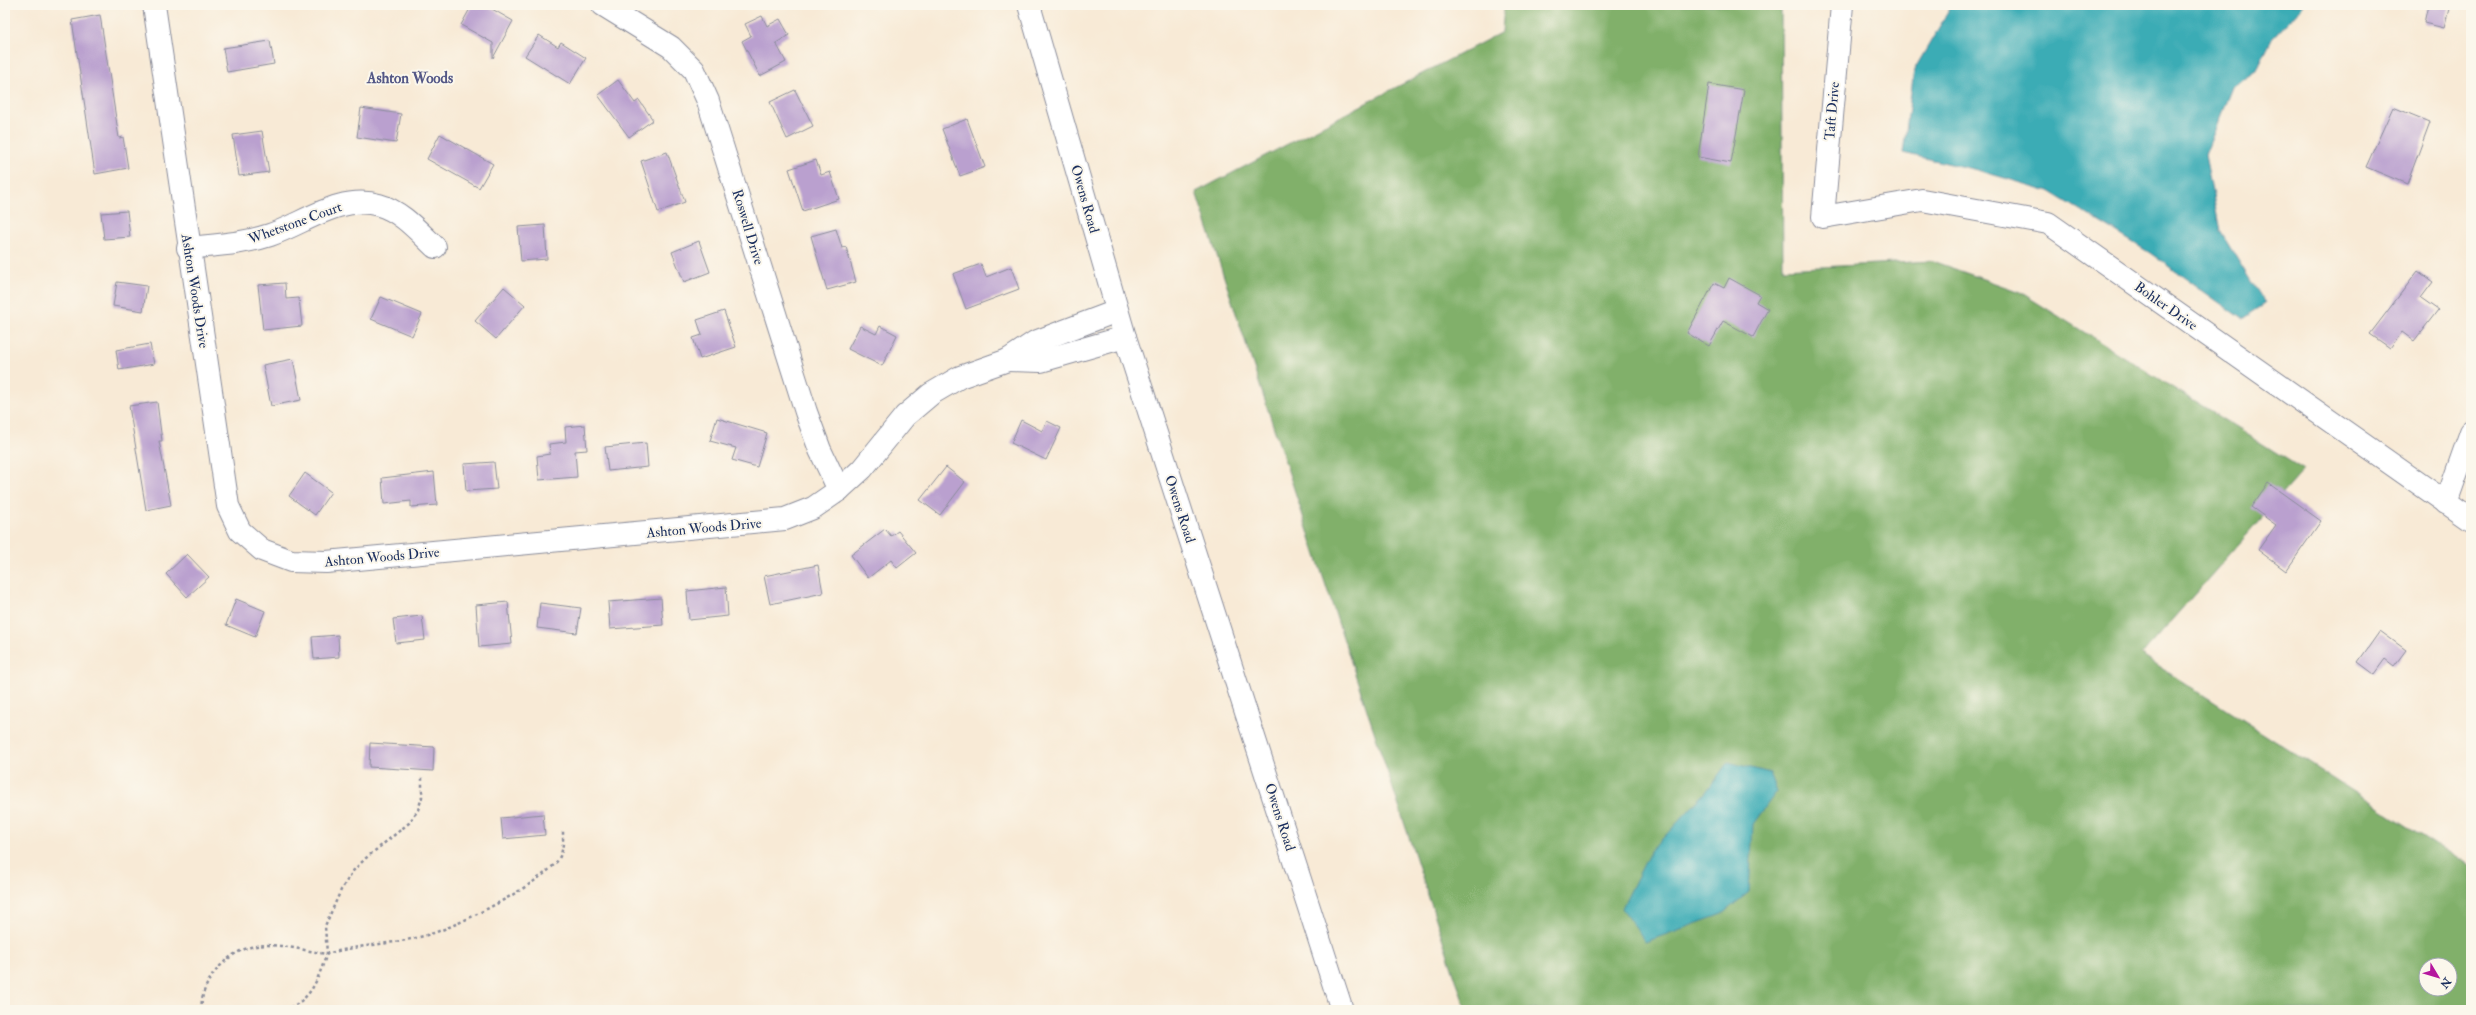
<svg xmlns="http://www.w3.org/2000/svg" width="2476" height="1015" viewBox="0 0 2476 1015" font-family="'IM FELL Double Pica',serif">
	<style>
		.forest { fill: #81b06a; stroke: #4e7064; fill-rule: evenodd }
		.water { fill: #3aacb5; stroke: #2a6e8a }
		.building { fill: #baa0cf }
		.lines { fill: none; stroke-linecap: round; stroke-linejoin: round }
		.minor-casing { stroke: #8a8c9a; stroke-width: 24 }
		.path { stroke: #8a8c9a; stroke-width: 2.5; stroke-dasharray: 3 3; stroke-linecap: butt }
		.minor { stroke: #fff; stroke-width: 22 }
		.labels { text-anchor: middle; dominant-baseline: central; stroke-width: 4; stroke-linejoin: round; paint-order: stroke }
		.street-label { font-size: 14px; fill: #1b2f5e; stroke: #fbf7ec }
		.neighbourhood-label { font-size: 15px; font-weight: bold; fill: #535786; stroke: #fbf7ec }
	</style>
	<rect width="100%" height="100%" fill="#fbf7ec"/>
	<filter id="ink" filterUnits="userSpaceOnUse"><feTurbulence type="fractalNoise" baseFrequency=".025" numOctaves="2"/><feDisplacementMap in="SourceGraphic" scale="8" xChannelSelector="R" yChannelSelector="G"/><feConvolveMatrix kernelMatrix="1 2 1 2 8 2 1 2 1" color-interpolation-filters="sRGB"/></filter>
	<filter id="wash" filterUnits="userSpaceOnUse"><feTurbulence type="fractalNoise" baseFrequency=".012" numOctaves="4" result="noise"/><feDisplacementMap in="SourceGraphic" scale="16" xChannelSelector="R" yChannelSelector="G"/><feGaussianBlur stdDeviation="0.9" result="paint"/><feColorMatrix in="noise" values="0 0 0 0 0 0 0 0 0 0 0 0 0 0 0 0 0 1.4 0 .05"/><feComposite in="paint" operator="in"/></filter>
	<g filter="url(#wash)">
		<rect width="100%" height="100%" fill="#f8ead6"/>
		<!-- forest -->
		<path class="forest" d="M1504,5H1781L1783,269L1932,261L2020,292L2304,470L2141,655L2471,867V1010H1466L1196,192L1502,32ZM2426,965H2450V989H2426Z"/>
		<!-- water -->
		<g class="water">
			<path d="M1952,5H2304L2272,39L2257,70L2232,87L2205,155L2220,231L2265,304L2242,319L2150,253L2049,191L1977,170L1903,153L1914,70Z"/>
			<path d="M1728,762L1770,773L1777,791L1753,824L1749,892L1722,914L1645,942L1622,908L1650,852L1706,792Z"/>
		</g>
		<g id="blocks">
			<!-- building -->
			<g class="building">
				<path d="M472,5H485L513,21L493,58V43L461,25Z"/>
				<path d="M2428,5H2450L2444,28L2424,23Z"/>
				<path d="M100,15L119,138L123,137L128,168L95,174L72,20Z"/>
				<path d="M762,16L767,26L780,19L789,35L776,43L786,62L760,76L742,41L751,36L745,24Z"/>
				<path d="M539,35L558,47L561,42L586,58L570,84L525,56Z"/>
				<path d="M270,41L274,64L227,72L223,48Z"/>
				<path d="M618,80L635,103L639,100L653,120L629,137L598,95Z"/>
				<path d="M1709,84L1744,90L1731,163L1698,157Z"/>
				<path d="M795,90L813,126L787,139L770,102Z"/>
				<path d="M2393,107L2430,122L2407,184L2366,167Z"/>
				<path d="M361,108L401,114L396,143L357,137Z"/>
				<path d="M967,119L985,167L960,176L942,129Z"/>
				<path d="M262,131L269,172L239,176L233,135Z"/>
				<path d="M440,134L493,164L479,188L427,159Z"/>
				<path d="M667,152L685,202L658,212L641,161Z"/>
				<path d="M816,160L821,175L830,172L839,199L803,211L789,169Z"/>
				<path d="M127,211L130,237L104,239L101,213Z"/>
				<path d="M545,225L547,259L521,261L518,227Z"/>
				<path d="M836,229L842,248L846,247L856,282L827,290L811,236Z"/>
				<path d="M699,241L710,272L684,282L672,252Z"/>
				<path d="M981,264L986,277L1011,267L1019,289L966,309L953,274Z"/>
				<path d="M2418,271L2433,282L2421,298L2438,310L2414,341L2402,332L2390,348L2370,334Z"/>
				<path d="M1729,278L1760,295L1756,302L1768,309L1753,337L1723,321L1709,346L1687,333L1714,283L1724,288Z"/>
				<path d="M117,282L147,286L143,311L113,306Z"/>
				<path d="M285,283L286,299L299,298L302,326L263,330L258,285Z"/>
				<path d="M504,287L525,305L496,339L475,321Z"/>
				<path d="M381,297L422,314L412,336L371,319Z"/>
				<path d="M724,311L736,347L700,359L693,338L702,335L697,320Z"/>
				<path d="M860,326L876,334L880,326L897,335L882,366L848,349Z"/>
				<path d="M150,344L154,364L119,370L116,350Z"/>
				<path d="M293,359L301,400L271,406L263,365Z"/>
				<path d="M157,402L162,441H159L171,505L146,510L129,406Z"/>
				<path d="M717,418L767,433L757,467L732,460L736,448L710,441Z"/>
				<path d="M1021,420L1042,431L1047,421L1061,428L1046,460L1011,443Z"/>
				<path d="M585,425L587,450L575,451L577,477L539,480L537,456L550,454L549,444L566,442L565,427Z"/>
				<path d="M646,443L648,467L608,471L605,447Z"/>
				<path d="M494,462L497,489L466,491L464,464Z"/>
				<path d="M946,467L965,482L940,515L920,500Z"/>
				<path d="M434,472L437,505L411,507V501L384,504L382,478Z"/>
				<path d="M305,473L331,492L315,515L289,496Z"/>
				<path d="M2268,483L2321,521L2286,571L2258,550L2276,525L2251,507Z"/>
				<path d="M885,529L891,536L898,531L916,553L897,568L891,560L868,578L851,555Z"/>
				<path d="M187,554L209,577L187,597L166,574Z"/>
				<path d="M818,565L823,593L770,604L764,576Z"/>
				<path d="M726,587L728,616L689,620L687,591Z"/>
				<path d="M661,598L663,625L610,629L608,602Z"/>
				<path d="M236,599L265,611L255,637L226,625Z"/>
				<path d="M508,602L512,644L479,647L476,605Z"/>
				<path d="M540,603L581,608L577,633L537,628Z"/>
				<path d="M422,616L425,640L396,643L393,619Z"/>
				<path d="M2380,631L2406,650L2394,666L2385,659L2374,674L2358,662Z"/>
				<path d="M338,635L339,657L314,659L312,637Z"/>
				<path d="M370,743L434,747L433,771L369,767Z"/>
				<path d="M543,814L545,835L503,839L501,818Z"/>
			</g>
		</g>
	</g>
	<g filter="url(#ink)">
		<use href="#blocks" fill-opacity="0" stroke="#8a8c9a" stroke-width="1"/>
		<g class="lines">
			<!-- minor casing -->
			<g class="minor-casing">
				<g id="minor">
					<path d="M154,5L228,506L240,531L262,550L291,561L326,562L785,519L813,508L839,490L862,469L905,416L931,394L960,377L1008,360L1035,342L1117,311"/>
					<path d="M603,5L671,47L694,70L708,101L806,412L820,450L839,490"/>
					<path d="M1029,5L1125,337L1342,1010"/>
					<path d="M1842,5L1823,217L1922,200L2048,223L2471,520"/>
					<path d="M188,248C216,245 243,244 270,235C305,223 340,194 379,205C401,211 419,232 435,247"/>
					<path d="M1008,360L1041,361L1125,337"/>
					<path d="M2446,503L2471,432"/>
				</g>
			</g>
			<!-- path -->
			<g class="path">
				<path d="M202,1010C200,997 206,984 214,973C248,931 281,947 327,954L325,926L341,890L353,871L366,858L409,823L418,810L422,797V777"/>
				<path d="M284,1010C313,1000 317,979 327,954C363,943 403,945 439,931C467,921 543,882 558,860C564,850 563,842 563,831"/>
			</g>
			<!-- minor -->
			<use href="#minor" class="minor"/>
		</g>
	</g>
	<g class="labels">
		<!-- street labels -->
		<g class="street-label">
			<text transform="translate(1832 111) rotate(-85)">Taft Drive</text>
			<text transform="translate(1085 199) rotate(74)">Owens Road</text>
			<text transform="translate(295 223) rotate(-20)">Whetstone Court</text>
			<text transform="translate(748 227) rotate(73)">Roswell Drive</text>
			<text transform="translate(195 291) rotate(81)">Ashton Woods Drive</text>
			<text transform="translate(2166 306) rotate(35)">Bohler Drive</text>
			<text transform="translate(1180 509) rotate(72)">Owens Road</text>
			<text transform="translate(704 528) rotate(-5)">Ashton Woods Drive</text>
			<text transform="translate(382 557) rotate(-5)">Ashton Woods Drive</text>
			<text transform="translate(1280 817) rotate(72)">Owens Road</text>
		</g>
		<!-- neighbourhood labels -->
		<g class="neighbourhood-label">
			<text x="410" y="78">Ashton Woods</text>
		</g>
	</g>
	<!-- margin -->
	<rect width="2476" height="1015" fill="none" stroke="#fbf7ec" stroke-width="20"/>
	<!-- north arrow -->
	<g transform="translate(2438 977) rotate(128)"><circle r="19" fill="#fbf7ec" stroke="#a1a7b3"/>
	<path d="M0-3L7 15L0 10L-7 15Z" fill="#b5179e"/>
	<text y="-6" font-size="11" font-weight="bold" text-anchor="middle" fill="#1b2f5e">N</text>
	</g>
</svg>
